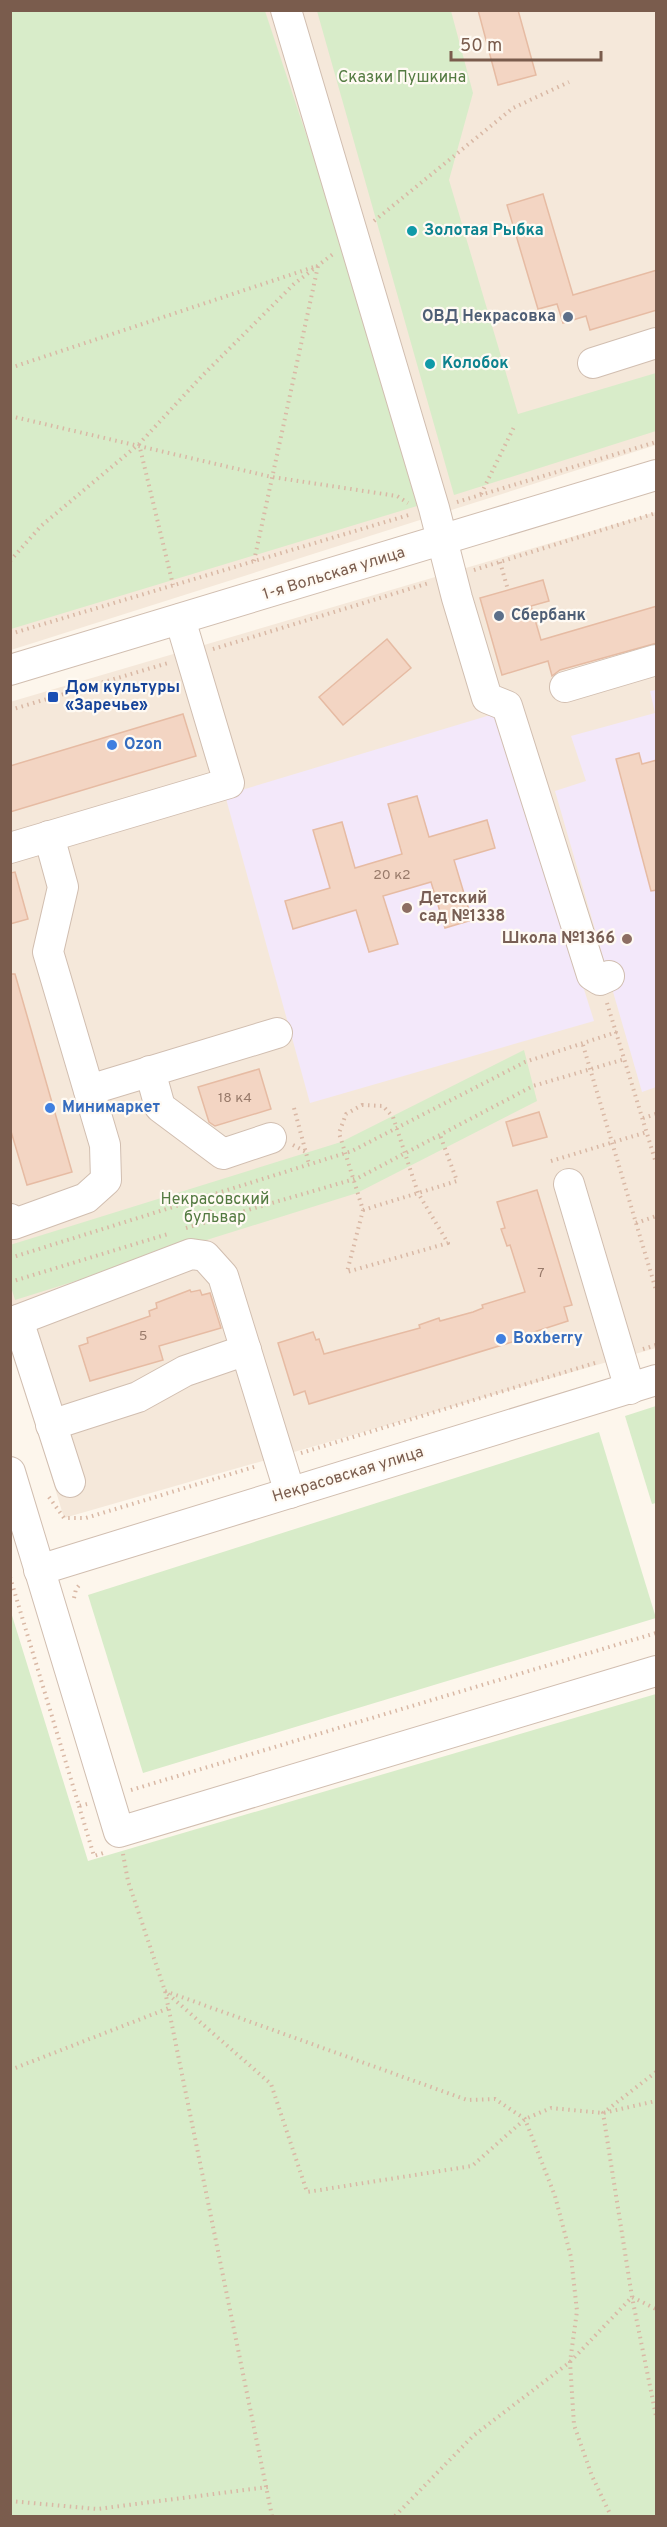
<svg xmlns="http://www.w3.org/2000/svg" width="667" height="2527" viewBox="0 0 667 2527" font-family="Overpass,sans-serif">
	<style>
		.residential { fill: #f5e8da }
		.education { fill: #f3e8fa }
		.green { fill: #d8ecc9 }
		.building { fill: #f3d5c3; stroke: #e6bba3; stroke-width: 1.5 }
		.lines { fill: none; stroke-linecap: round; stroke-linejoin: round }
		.minor-casing { stroke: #d1beb0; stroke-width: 32 }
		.path { stroke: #d9b8a5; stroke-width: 4; stroke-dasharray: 1.5 4.5; stroke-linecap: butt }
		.minor { stroke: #fff; stroke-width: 30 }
		.culture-dot { fill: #0f9aa8; stroke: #fffaf3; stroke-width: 2 }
		.service-dot { fill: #5c6f8a; stroke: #fffaf3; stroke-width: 2 }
		.transit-dot { fill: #1a4fb4; stroke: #fffaf3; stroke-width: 2 }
		.shop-dot { fill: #3f7fe0; stroke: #fffaf3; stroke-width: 2 }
		.education-dot { fill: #8d6e63; stroke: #fffaf3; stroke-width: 2 }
		.labels { text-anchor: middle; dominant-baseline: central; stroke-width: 4.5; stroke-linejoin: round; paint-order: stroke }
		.number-label { font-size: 14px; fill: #987a6a }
		.park-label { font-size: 16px; fill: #537a41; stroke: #fffaf3 }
		.culture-label { font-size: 16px; font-weight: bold; fill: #0d838f; stroke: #fffaf3; text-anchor: start }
		.service-label { font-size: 16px; font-weight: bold; fill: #4e5e75; stroke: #fffaf3; text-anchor: end }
		.street-label { font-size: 16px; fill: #7a5c4d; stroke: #fffaf3 }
		.transit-label { font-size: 16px; font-weight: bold; fill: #164399; stroke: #fffaf3; text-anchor: start }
		.shop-label { font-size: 16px; font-weight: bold; fill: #366cbe; stroke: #fffaf3; text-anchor: start }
		.education-label { font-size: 16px; font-weight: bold; fill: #785e54; stroke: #fffaf3; text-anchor: start }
	</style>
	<rect width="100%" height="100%" fill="#fdf6ec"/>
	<!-- residential -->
	<g class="residential">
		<path d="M11,11H656V445L11,650Z"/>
		<path d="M656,512V1348L64,1518L11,1342L10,702Z"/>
	</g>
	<!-- education -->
	<g class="education">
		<path d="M656,690V1087L642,1092L555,791L586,781L571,736L655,713L650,691Z"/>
		<path d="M497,713L594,1021L310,1103L225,795Z"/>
	</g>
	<!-- green -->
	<g class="green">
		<path d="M11,11H265L337,227L417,506L11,629Z"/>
		<path d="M317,11H451L473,93L449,180L518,414L656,373V431L454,495Z"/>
		<path d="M524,1050L537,1101L357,1193L15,1300L11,1287L10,1245L341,1142Z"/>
		<path d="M656,1406V1503L652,1504L625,1416Z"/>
		<path d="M599,1432L656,1618L143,1773L88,1595Z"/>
		<path d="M10,1609L88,1861L656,1694V2516H11Z"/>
	</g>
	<!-- building -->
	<g class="building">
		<path d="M478,10H518L536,75L498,85Z"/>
		<path d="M543,194L573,295L657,270V310L590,330L586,316L563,323L557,304L538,309L507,205Z"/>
		<path d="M543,580L549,601L531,606L541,640L657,606V643L560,670L552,676L548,661L502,675L480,598Z"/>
		<path d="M387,639L411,668L343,725L319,697Z"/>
		<path d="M183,714L196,756L10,812V766Z"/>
		<path d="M639,753L642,764L657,760V890L651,891L616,759Z"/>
		<path d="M417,796L429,837L487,820L495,848L454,860L472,920L445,928L431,882L383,896L398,944L369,952L356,910L293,929L285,901L330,888L313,830L342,822L355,868L402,854L388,804Z"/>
		<path d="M15,872L28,919L10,924V873Z"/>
		<path d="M10,974H15L72,1172L27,1185L10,1128Z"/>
		<path d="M259,1069L271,1109L215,1126L209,1122L198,1087Z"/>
		<path d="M539,1112L547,1137L513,1146L506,1122Z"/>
		<path d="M537,1190L572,1305L564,1307L568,1321L534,1332L535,1335L309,1404L305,1391L294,1395L278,1343L313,1332L316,1340L319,1339L324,1354L420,1328L419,1325L439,1318L440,1321L473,1312L483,1308L482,1305L525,1292L510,1245L507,1246L501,1229L505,1228L497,1202Z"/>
		<path d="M190,1290L191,1292L200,1290L202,1295L210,1293L221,1328L159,1346L163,1360L90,1381L79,1346L88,1343L87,1338L150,1316L149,1311L157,1308L156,1303Z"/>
	</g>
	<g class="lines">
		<!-- minor casing -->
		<g class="minor-casing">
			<g id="minor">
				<path d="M286,10L434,508L457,598L487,698L507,706L592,975L600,980L609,976"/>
				<path d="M593,363L656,343"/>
				<path d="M10,670L656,475"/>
				<path d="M565,687L656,660"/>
				<path d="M10,848L229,783L180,619"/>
				<path d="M150,1071L160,1107L223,1154L271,1138"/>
				<path d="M89,1090L277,1033"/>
				<path d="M569,1184L630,1389"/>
				<path d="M10,1219L14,1224L86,1198L106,1180L105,1145L48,952L63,887L49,836"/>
				<path d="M18,1320L70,1482"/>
				<path d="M10,1323L191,1254L205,1256L223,1276L290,1493"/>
				<path d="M51,1425L138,1397L185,1371L246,1350"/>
				<path d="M10,1472L119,1832L656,1671"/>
				<path d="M39,1570L656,1380"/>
			</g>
		</g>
		<!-- path -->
		<g class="path">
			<path d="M374,221L513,108L569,82"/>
			<path d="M10,368L314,267"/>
			<path d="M10,416L272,477L397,496L408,503"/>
			<path d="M139,444L173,585"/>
			<path d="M481,494L515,425"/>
			<path d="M457,502L656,442"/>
			<path d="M10,561L41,526L139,444L201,377L294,284L333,254"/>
			<path d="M254,561L318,266"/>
			<path d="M500,562L508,590"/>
			<path d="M474,570L656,513"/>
			<path d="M10,634L412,514"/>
			<path d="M213,649L429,583"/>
			<path d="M10,710L168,663"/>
			<path d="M607,1003L656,1163"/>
			<path d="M583,1045L656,1290"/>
			<path d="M362,1105L383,1106L393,1117L418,1193L448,1243L347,1272L363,1210L339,1133L346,1114Z"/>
			<path d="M294,1108L309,1164"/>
			<path d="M643,1118L656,1114"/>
			<path d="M293,1145L306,1152"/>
			<path d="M551,1161L647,1132"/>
			<path d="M363,1210L457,1181L440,1135"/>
			<path d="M205,1222L218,1193"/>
			<path d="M636,1223L656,1216"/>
			<path d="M186,1228L358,1178L533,1086L625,1059"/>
			<path d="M10,1258L352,1151L525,1062L617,1032"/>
			<path d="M10,1282L168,1234"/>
			<path d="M643,1349L656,1345"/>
			<path d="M301,1453L598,1362"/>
			<path d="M49,1497L64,1518H86L257,1466"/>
			<path d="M10,1577L79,1806L87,1804"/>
			<path d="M74,1598L76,1589L81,1583"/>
			<path d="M131,1790L656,1633"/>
			<path d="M79,1806L94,1856L106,1852"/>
			<path d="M123,1854L128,1881L165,1991L272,2516"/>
			<path d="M165,1991L467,2100L495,2099L525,2119L555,2196L571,2257L577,2311L570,2362L574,2425L592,2476L611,2516"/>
			<path d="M168,1994L271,2084L307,2192L472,2166L525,2119L551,2108L603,2113L656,2101"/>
			<path d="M10,2070L169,2008"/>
			<path d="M656,2072L603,2113L632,2297L656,2416"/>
			<path d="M10,2501L97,2509L268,2487"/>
			<path d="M395,2516L473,2436L570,2362L632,2297L656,2309"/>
		</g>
		<!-- minor -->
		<use href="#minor" class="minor"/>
	</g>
	<!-- markers -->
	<g class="culture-dot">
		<circle cx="412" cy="231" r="6"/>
		<circle cx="430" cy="364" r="6"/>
	</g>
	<g class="service-dot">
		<circle cx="568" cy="317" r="6"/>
		<circle cx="499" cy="616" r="6"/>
	</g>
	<rect class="transit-dot" x="47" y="691" width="12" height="12" rx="3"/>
	<g class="shop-dot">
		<circle cx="112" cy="745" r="6"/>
		<circle cx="50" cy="1108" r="6"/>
		<circle cx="501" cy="1339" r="6"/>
	</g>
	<g class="education-dot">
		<circle cx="407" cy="908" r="6"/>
		<circle cx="627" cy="939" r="6"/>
	</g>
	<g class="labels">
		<!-- number labels -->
		<g class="number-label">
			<text x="392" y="875">20 к2</text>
			<text x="235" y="1098">18 к4</text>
			<text x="541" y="1273">7</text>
			<text x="143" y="1336">5</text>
		</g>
		<!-- park labels -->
		<g class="park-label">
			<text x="402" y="78">Сказки Пушкина</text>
			<text x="215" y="1200">Некрасовский<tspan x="215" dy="18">бульвар</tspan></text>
		</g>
		<!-- culture labels -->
		<g class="culture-label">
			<text x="424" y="231">Золотая Рыбка</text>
			<text x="442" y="364">Колобок</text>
		</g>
		<!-- service labels -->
		<g class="service-label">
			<text x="556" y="317">ОВД Некрасовка</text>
			<text x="511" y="616" text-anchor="start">Сбербанк</text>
		</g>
		<!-- street labels -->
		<g class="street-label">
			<text transform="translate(334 574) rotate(-17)">1-я Вольская улица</text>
			<text transform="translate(348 1475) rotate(-17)">Некрасовская улица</text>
		</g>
		<!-- transit labels -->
		<g class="transit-label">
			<text x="65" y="688">Дом культуры<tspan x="65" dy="18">«Заречье»</tspan></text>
		</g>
		<!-- shop labels -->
		<g class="shop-label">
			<text x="124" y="745">Ozon</text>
			<text x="62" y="1108">Минимаркет</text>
			<text x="513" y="1339">Boxberry</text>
		</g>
		<!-- education labels -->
		<g class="education-label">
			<text x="419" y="899">Детский<tspan x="419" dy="18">сад №1338</tspan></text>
			<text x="615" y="939" text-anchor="end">Школа №1366</text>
		</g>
	</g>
	<!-- border -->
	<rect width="667" height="2527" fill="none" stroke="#7a5c4d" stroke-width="24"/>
	<!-- scale -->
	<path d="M451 51v9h150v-9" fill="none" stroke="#7a5c4d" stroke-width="3"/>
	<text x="460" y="51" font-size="18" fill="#7a5c4d" stroke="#fffaf3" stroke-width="4.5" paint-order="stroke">50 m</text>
</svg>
